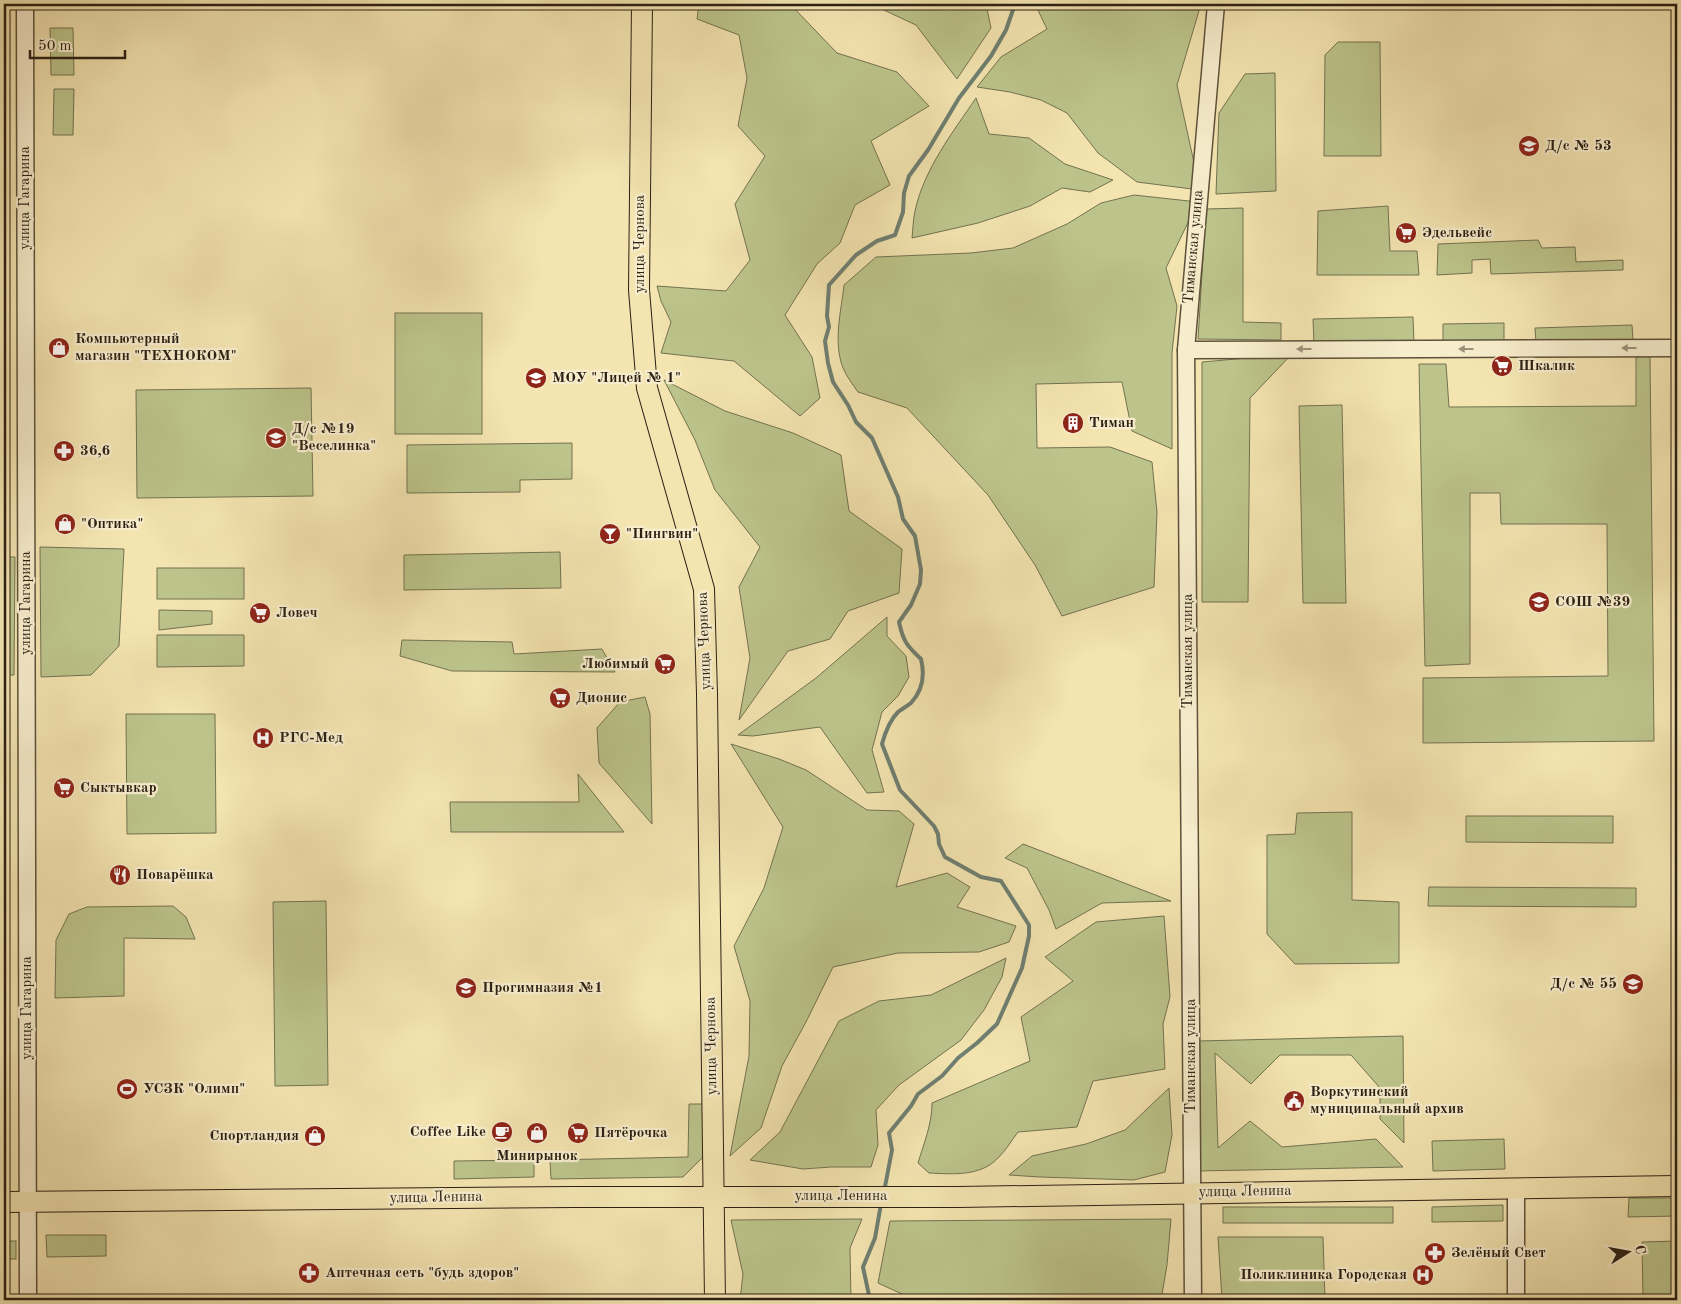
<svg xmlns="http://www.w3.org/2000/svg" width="1681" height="1304" viewBox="0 0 1681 1304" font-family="'Old Standard TT',serif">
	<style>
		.green { fill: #bcc48b; stroke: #747250 }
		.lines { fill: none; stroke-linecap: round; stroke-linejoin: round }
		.stream { stroke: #6f7f71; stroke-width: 4 }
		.minor-casing { stroke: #5e513b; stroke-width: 19 }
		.major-casing { stroke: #2c2014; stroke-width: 22 }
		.minor { stroke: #f7edcc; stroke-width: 16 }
		.major { stroke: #f3e4b0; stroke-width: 20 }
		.oneway { fill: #9c9179 }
		.labels { text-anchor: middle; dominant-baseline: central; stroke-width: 4.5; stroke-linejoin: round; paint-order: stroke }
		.poi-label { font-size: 15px; font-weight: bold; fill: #2c2014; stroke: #f7edcc; text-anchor: start }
		.street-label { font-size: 15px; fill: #2c2014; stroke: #f7edcc }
	</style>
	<rect width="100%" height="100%" fill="#f3e4b0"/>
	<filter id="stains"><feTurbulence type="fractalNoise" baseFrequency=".004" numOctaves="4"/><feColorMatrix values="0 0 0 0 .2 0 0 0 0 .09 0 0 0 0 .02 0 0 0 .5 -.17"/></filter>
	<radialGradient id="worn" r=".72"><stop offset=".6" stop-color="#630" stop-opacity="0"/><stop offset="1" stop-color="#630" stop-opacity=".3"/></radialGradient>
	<!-- green -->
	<g class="green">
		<path d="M699,4H790L837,53L897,72L929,106L871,141L890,185L855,205L840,243L817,264L785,315L812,357L820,398L800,416L734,361L661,353L671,322L661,301L657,286L726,291L750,260L735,204L765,156L738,126L747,78L739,35L697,19Z"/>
		<path d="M871,4H986L991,28L957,79L916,25Z"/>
		<path d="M1035,4H1201L1177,85L1200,190L1137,182L1098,153L1067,113L1041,100L1010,92L977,87L1001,57L1047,29Z"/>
		<path d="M50,28H73L74,75H51Z"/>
		<path d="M1338,42H1380L1381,156H1324L1325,55Z"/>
		<path d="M1275,73L1276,191L1216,194L1219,113L1245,74Z"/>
		<path d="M54,89H74L73,135H53Z"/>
		<path d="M976,98L989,134L1029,138L1065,164L1113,180L1090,192L1062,188L1030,206L978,223L912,238C913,229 913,220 915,211C924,169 953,132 976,98Z"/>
		<path d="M1134,195L1198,202L1166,268L1177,306L1172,353V449L1132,431L1122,382L1036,384L1037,448L1110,447L1152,462L1157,512L1154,587L1062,616L1035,565L988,495L907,408L858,392C853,385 847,377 843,368C833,342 841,312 844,285L876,257L971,253L1013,248L1067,224L1101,203Z"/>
		<path d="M1388,206L1390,251H1417L1419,275H1317L1318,211Z"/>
		<path d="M1243,208V322L1281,323V340L1198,339L1206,209Z"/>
		<path d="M1538,240L1542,248L1575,247L1576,262L1623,260V270L1491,274L1490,259L1472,260V273L1437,275L1438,244Z"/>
		<rect x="395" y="313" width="87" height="121"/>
		<path d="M1413,317L1414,342L1314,344L1313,319Z"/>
		<path d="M1504,323V344L1443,345V324Z"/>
		<path d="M1632,325L1633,340L1536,343L1535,328Z"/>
		<path d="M1292,354L1250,398L1248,602H1202V362Z"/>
		<path d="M1650,356L1654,741L1423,743V678L1608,676L1607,524H1501L1500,493H1470V664L1425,666L1419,364H1446L1449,407L1636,406V357Z"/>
		<path d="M664,380L725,411L793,433L841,455L849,511L902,549L899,593L848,611L830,639L788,651L739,720L750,658L739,587L760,547L715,490L695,440Z"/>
		<path d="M311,388L313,496L137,498L136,390Z"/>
		<path d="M1342,405L1346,603H1303L1299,406Z"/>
		<path d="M572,443V479L520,480V492L407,493V445Z"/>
		<path d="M40,547L124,549L119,646L91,675L41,677Z"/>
		<path d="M560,552L561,588L404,590V555Z"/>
		<path d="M4,557H15L14,675H4Z"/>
		<rect x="157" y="568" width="87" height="31"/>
		<path d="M159,610L212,611V624L159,630Z"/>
		<path d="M887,617V636L906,656L909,677L898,696L882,712L872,750L884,792L867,793L820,727L753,736L738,735L816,678Z"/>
		<path d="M157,635H244V666L157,667Z"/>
		<path d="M402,640L512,642L514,654L602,649L615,672L452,671L400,656Z"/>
		<path d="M645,697L650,714L652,824L599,763L597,728L620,702Z"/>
		<path d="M126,714H215L216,833L127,834Z"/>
		<path d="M731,744L779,759L806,770L867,810L899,811L914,824L896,887L947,873L970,887L957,907L1016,926L1009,942L979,952L898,953L833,967L806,1022L782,1066L761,1128L730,1156L749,1056L750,1001L734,946L764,888L783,827Z"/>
		<path d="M578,774L624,832H451L450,802H579Z"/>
		<path d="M1352,812V900L1399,902V963L1295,964L1267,934V835L1295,834L1297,813Z"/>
		<path d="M1466,816H1613V843L1466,842Z"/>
		<path d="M1023,844L1171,901L1102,903L1056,929L1049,910L1027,868L1005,858Z"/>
		<path d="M1429,887L1636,888V907L1428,906Z"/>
		<path d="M326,901L328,1085L275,1086L273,902Z"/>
		<path d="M173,906L186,917L195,939L124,938V996L55,998L56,940L69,914L87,907Z"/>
		<path d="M1164,916L1170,997L1163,1024L1165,1069L1093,1081L1077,1127L1018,1132C1012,1140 1006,1150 999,1157C981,1177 953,1174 929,1173L918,1163C924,1143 932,1124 932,1103L1030,1061L1021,1017L1073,981L1045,957L1096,922Z"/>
		<path d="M1006,958L1002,977L984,1010L961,1040L899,1085L876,1110L878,1145L871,1167H831L803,1169L750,1160L780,1132L839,1021L879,1001L931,995Z"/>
		<path d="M1403,1036L1404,1143L1380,1119V1088L1351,1055H1280L1251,1084L1215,1053L1218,1148L1250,1121L1282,1147L1376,1139L1403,1167L1197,1171L1198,1041Z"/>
		<path d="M1169,1088L1172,1135L1165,1172L1134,1180L1040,1177L1009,1175L1032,1156L1086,1144L1125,1130Z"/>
		<path d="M689,1104H705L703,1157L683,1177L551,1179L550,1160L688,1157Z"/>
		<path d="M1504,1139L1505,1169L1433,1171L1432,1141Z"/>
		<path d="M534,1160V1177L454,1179V1161Z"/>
		<path d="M1629,1198H1677V1216L1628,1217Z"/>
		<path d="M1503,1205V1221L1432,1222V1207Z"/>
		<rect x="1223" y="1207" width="170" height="16"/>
		<path d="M862,1219L850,1248L851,1300H740L743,1274L731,1220Z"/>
		<path d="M1171,1219L1167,1265L1161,1300H915L878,1283L890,1221Z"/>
		<path d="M46,1235H106V1256L47,1257Z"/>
		<path d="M1218,1237H1323L1325,1300H1222Z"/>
		<rect x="4" y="1241" width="12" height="18"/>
		<path d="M1677,1241V1300H1643L1642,1242Z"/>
	</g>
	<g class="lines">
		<!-- stream -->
		<g class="stream">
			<path d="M884,1192L892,1150L889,1133L911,1106L918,1094L942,1076L958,1058L977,1043L997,1024L1022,968L1029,936V925L1001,881L981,877L945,857L939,844L938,834L934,826L900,790L882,744C885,733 890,720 898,712C902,709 907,706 911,703C923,690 925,675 921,659C907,646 903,641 899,622L911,605L920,584L921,570L915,536L903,519L898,497L872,438L856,422L848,405L833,382L828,363L825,341L829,327L827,316L829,285L856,255L877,241L895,235L903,212L904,193L909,176L928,150L959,98L991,56L1006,30L1015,4"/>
			<path d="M870,1300L863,1267L875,1238L881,1204"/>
		</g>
		<!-- minor casing -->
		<g class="minor-casing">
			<g id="minor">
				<path d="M25,4L28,1300"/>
				<path d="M1186,350L1677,348"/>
				<path d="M1516,1188V1300"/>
				<path d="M1193,1300L1186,350L1216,4"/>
			</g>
		</g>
		<!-- major casing -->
		<g class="major-casing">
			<g id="major">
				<path d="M642,4L639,290L647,388L704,589L707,694L715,1300"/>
				<path d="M4,1202L573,1197H959L1677,1186"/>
			</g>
		</g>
		<!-- minor -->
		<use href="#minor" class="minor"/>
		<!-- major -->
		<use href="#major" class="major"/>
	</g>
	<!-- one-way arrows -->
	<defs><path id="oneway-solid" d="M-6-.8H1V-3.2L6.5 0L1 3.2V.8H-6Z" transform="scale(1.25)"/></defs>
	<g class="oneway">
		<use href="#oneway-solid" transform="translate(1629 348) rotate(180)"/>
		<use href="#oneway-solid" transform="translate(1304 349) rotate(180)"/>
		<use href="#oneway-solid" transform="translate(1466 349) rotate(180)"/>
	</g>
	<!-- icons -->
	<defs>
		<g id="school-disc" transform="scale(1.125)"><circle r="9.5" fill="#8f2418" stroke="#f7edcc"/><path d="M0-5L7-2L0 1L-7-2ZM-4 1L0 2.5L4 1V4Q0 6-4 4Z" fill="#fff"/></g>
		<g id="supermarket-disc" transform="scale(1.125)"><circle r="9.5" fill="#8f2418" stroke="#f7edcc"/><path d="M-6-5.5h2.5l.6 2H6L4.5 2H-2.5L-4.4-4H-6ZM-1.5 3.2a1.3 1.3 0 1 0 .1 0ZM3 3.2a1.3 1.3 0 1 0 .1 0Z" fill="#fff"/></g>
		<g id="shop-disc" transform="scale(1.125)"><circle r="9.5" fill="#8f2418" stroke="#f7edcc"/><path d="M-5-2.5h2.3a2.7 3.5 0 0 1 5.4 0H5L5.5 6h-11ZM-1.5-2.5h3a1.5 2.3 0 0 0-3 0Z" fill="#fff"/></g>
		<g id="building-disc" transform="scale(1.125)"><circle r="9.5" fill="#8f2418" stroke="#f7edcc"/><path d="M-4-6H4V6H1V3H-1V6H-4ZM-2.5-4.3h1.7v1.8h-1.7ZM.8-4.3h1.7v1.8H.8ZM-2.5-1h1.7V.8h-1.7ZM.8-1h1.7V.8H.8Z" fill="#fff"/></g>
		<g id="pharmacy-disc" transform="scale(1.125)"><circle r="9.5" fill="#8f2418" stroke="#f7edcc"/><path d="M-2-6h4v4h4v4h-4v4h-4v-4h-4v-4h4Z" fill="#fff"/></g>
		<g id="bar-disc" transform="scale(1.125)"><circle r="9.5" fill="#8f2418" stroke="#f7edcc"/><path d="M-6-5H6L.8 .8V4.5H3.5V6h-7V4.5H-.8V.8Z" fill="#fff"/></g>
		<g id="hospital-disc" transform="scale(1.125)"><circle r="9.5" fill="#8f2418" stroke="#f7edcc"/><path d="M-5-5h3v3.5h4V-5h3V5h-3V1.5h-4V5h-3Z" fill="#fff"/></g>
		<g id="restaurant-disc" transform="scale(1.125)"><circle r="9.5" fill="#8f2418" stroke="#f7edcc"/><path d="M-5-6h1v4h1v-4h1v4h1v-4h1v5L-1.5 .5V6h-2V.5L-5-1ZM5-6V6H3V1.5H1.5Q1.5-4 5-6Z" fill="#fff"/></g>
		<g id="stadium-disc" transform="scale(1.125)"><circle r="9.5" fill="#8f2418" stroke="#f7edcc"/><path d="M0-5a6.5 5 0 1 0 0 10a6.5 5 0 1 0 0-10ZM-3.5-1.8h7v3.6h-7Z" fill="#fff"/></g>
		<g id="civic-disc" transform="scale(1.125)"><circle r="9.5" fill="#8f2418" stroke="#f7edcc"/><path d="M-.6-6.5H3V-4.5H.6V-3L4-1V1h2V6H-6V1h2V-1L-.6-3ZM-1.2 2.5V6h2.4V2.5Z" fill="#fff"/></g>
		<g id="cafe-disc" transform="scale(1.125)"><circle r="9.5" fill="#8f2418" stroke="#f7edcc"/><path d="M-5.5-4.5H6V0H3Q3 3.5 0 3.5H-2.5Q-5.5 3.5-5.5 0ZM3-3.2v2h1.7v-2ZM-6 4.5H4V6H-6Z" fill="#fff"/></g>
	</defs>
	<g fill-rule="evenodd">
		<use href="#school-disc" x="1529" y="146"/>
		<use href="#supermarket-disc" x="1406" y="233"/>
		<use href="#shop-disc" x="59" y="348"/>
		<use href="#supermarket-disc" x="1502" y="366"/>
		<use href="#school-disc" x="536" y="378"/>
		<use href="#building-disc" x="1073" y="423"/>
		<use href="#school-disc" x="276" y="438"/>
		<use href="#pharmacy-disc" x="64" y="451"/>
		<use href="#shop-disc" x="65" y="524"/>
		<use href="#bar-disc" x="610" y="534"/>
		<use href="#school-disc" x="1539" y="602"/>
		<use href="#supermarket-disc" x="260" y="613"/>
		<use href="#supermarket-disc" x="665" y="664"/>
		<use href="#supermarket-disc" x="560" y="698"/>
		<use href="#hospital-disc" x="263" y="738"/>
		<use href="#supermarket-disc" x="64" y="788"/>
		<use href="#restaurant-disc" x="120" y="875"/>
		<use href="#school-disc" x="1633" y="984"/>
		<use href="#school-disc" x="466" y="988"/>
		<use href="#stadium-disc" x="127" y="1089"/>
		<use href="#civic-disc" x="1294" y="1101"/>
		<use href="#cafe-disc" x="502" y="1132"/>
		<use href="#shop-disc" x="537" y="1133"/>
		<use href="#supermarket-disc" x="578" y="1133"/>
		<use href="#shop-disc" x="315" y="1136"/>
		<use href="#pharmacy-disc" x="1435" y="1253"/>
		<use href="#pharmacy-disc" x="309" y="1273"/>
		<use href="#hospital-disc" x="1423" y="1275"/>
	</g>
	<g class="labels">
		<!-- poi labels -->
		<g class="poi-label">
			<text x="1545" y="146">Д/с № 53</text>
			<text x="1422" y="233">Эдельвейс</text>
			<text x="75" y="339">Компьютерный<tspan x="75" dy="17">магазин "ТЕХНОКОМ"</tspan></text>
			<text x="1518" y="366">Шкалик</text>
			<text x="552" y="378">МОУ "Лицей № 1"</text>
			<text x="1089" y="423">Тиман</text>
			<text x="292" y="429">Д/с №19<tspan x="292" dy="17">"Веселинка"</tspan></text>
			<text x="80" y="451">36,6</text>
			<text x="81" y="524">"Оптика"</text>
			<text x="626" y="534">"Пингвин"</text>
			<text x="1555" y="602">СОШ №39</text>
			<text x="276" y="613">Ловеч</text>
			<text x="649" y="664" text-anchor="end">Любимый</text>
			<text x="576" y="698">Дионис</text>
			<text x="279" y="738">РГС-Мед</text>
			<text x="80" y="788">Сыктывкар</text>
			<text x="136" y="875">Поварёшка</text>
			<text x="1617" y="984" text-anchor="end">Д/с № 55</text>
			<text x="482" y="988">Прогимназия №1</text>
			<text x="143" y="1089">УСЗК "Олимп"</text>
			<text x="1310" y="1092">Воркутинский<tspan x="1310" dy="17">муниципальный архив</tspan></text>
			<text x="486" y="1132" text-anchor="end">Coffee Like</text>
			<text x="594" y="1133">Пятёрочка</text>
			<text x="299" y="1136" text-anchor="end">Спортландия</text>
			<text x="537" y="1156" text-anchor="middle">Минирынок</text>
			<text x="1451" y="1253">Зелёный Свет</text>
			<text x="325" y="1273">Аптечная сеть "будь здоров"</text>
			<text x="1407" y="1275" text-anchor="end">Поликлиника Городская</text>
		</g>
		<!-- street labels -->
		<g class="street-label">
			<text transform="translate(25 198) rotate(-90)">улица Гагарина</text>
			<text transform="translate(640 244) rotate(-90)">улица Чернова</text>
			<text transform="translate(1194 247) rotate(-85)">Тиманская улица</text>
			<text transform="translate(26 603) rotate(-90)">улица Гагарина</text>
			<text transform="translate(705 641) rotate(-92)">улица Чернова</text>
			<text transform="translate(1188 651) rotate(-90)">Тиманская улица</text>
			<text transform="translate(27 1008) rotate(-90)">улица Гагарина</text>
			<text transform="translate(712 1046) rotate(-91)">улица Чернова</text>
			<text transform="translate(1191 1056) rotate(-90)">Тиманская улица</text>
			<text transform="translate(1245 1192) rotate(-1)">улица Ленина</text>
			<text x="841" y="1196">улица Ленина</text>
			<text transform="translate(436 1198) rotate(-1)">улица Ленина</text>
		</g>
	</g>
	<!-- margin -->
	<rect width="1681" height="1304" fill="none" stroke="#f3e4b0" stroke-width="20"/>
	<rect x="5" y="5" width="1671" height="1294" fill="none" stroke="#2c2014" stroke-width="2.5"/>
	<rect x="10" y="10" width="1661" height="1284" fill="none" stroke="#2c2014"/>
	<!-- north arrow -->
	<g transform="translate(1628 1252) rotate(79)" stroke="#f7edcc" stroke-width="4" paint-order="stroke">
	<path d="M0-4L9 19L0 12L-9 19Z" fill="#2c2014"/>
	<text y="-8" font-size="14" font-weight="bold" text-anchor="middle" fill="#2c2014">С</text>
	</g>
	<!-- scale -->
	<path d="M30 50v8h95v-8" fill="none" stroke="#2c2014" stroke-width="2.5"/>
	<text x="38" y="50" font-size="15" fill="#2c2014" stroke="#f7edcc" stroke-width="4" paint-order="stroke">50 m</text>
	<rect width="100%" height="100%" filter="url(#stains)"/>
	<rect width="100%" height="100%" fill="url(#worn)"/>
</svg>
